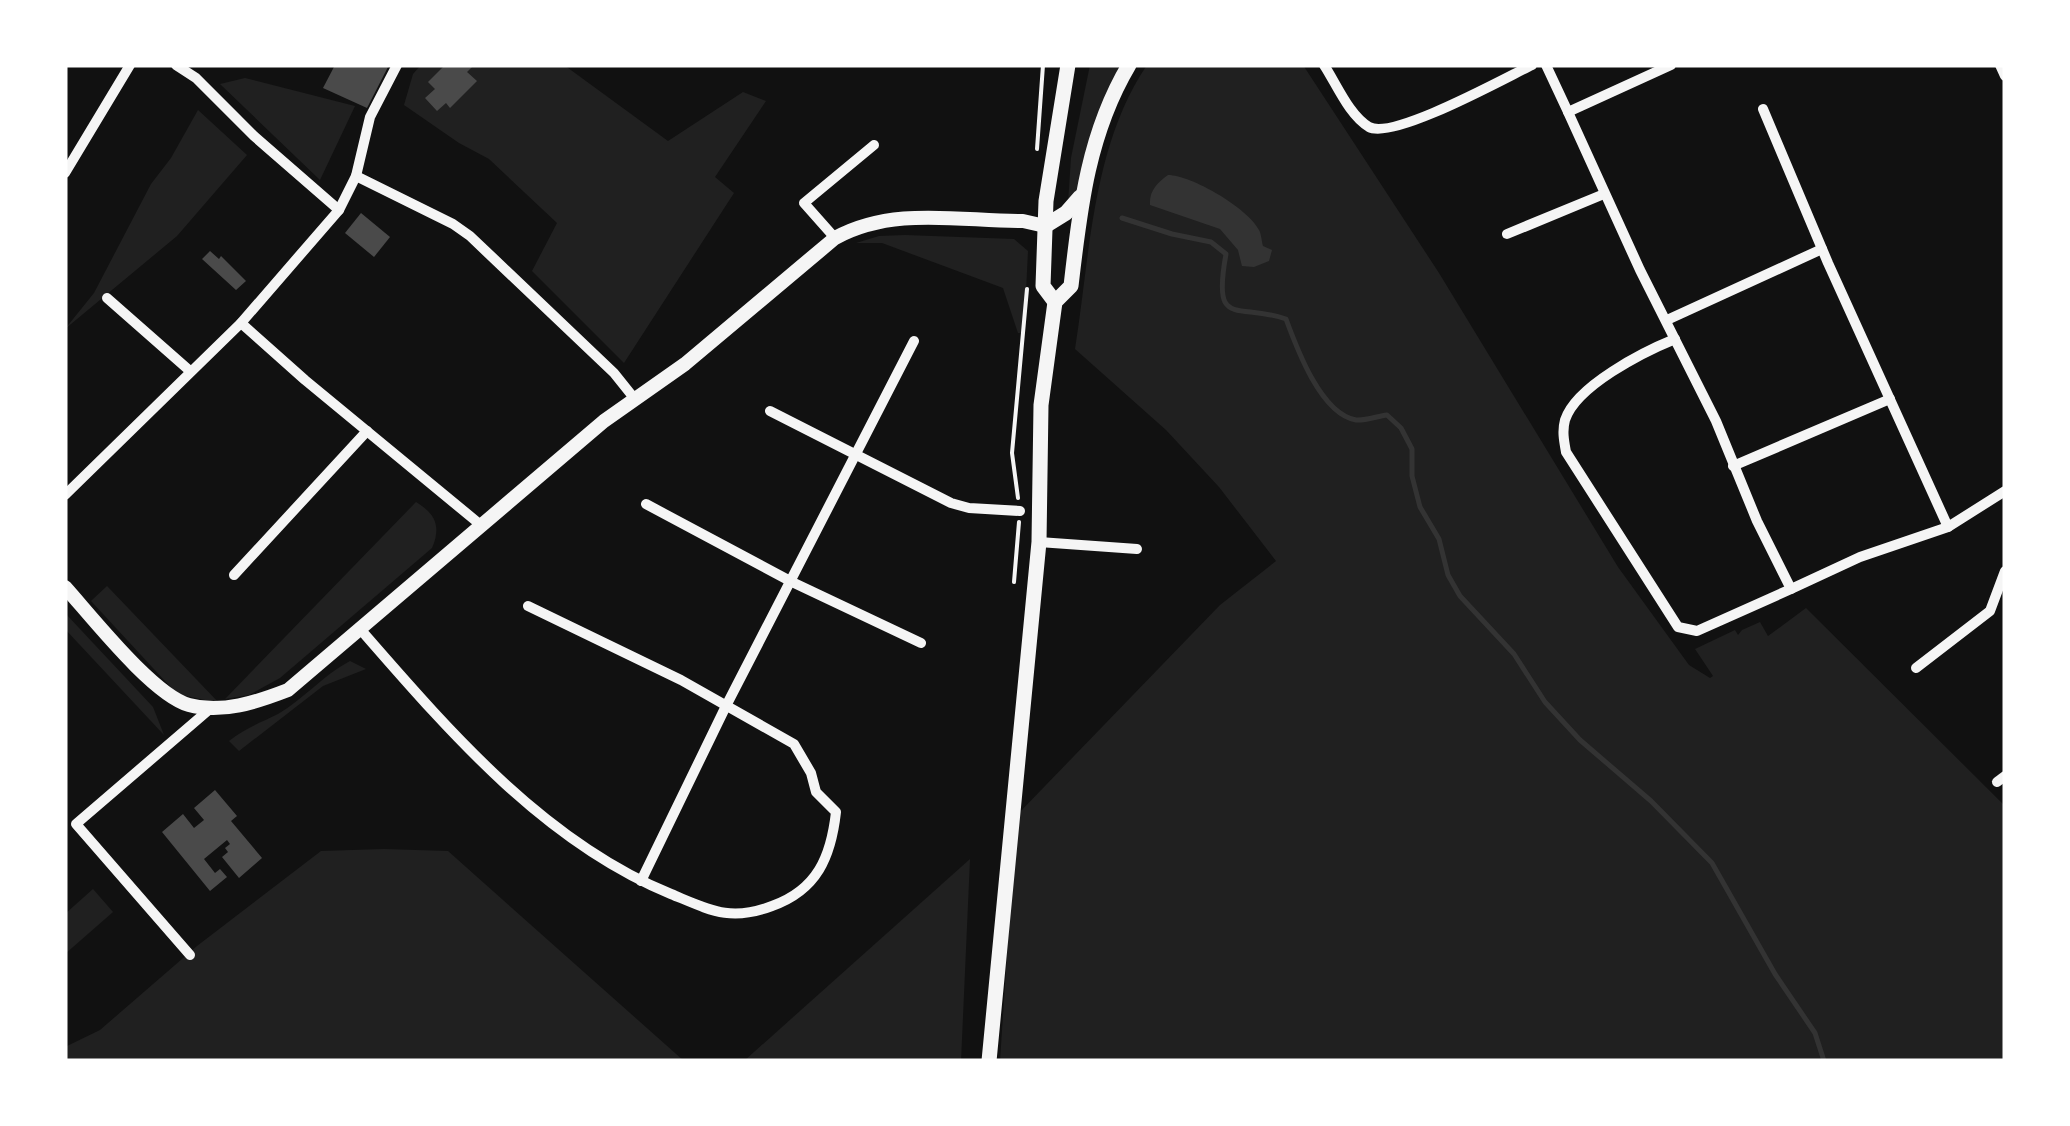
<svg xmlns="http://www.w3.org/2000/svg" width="2070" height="1126" viewBox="0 0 2070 1126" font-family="'Sofia Sans Condensed',sans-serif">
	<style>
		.green { fill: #202020 }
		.water { fill: #333 }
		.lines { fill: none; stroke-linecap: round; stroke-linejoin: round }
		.stream { stroke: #333; stroke-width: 5 }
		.building { fill: #4a4a4a }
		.path { stroke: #f5f5f5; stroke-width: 4 }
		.minor { stroke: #f5f5f5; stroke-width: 10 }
		.tertiary { stroke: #f5f5f5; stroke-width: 14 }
		.secondary { stroke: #f5f5f5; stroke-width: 15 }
	</style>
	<rect width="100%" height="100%" fill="#111"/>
	<!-- green -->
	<g class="green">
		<path d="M421,65H564L668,141L743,92L766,101L715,177L734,193L624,363L532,271L557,223L489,159L459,143L404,105L413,74Z"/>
		<path d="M1090,65H1129L1067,219L1071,158Z"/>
		<path d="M1147,65H1303L1439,273L1618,567L1689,665L1710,678L1713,676L1695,649L1735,630L1738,635L1742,630L1760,622L1768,636L1806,608L2005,806V1061H1000L1016,816L1220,605L1276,561L1219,487L1166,430L1075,349C1090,255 1092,146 1147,65Z"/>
		<path d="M245,78L355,106L320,180L220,84Z"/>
		<path d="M198,110L247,155L177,236L65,329L94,293L151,184L171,158Z"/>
		<path d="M905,235L1014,239L1028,251L1024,333H1018L1003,288L882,243H856L879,236Z"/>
		<path d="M416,502C436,514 441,527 432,548L280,678L249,695L225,699Z"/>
		<path d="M107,586L219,703L177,694L91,601Z"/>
		<path d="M65,613L153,707L164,735L65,629Z"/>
		<path d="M350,661L366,669L323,686L239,751L229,741C245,728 260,723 278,714C304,699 323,675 350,661Z"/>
		<path d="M384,849L448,851L684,1061H65V1047L100,1030L197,946L321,851Z"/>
		<path d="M970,859L961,1061H744Z"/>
		<path d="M93,889L113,912L65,954V914Z"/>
	</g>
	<!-- water -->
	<path class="water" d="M1168,175C1191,175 1248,208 1259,230C1261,233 1262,243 1263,246L1272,250L1269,261L1254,267L1242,266L1238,250L1220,229L1150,205C1149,191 1157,183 1168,175Z"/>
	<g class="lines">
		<!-- stream -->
		<path class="stream" d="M1122,218L1172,234L1211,242L1226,254C1212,330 1237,302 1286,319C1297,349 1321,414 1356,420C1365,421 1378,416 1387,415L1401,428L1412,449V476L1420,507L1439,539L1448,575L1460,596L1514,654L1545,702L1580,740L1651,801L1712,863L1775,974L1815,1033L1824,1061"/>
	</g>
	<!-- building -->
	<g class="building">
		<path d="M335,65H389L367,108L323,88Z"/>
		<path d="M445,65H474L467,72L477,81L450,108L446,103L437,111L425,98L435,89L428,82Z"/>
		<path d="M361,213L390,237L374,257L345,233Z"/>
		<path d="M210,251L219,259L221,256L246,281L236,290L202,259Z"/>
		<path d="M215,790L237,816L231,821L262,858L239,878L222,857L228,852L225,848L230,844L227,840L204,859L215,873L220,869L227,877L210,891L162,832L183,814L194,828L204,820L194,808Z"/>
	</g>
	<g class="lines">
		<!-- path -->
		<g class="path">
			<path d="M1037,149L1043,65"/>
			<path d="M1018,498L1012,453L1027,289"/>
			<path d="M1014,582L1019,522"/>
		</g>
		<!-- minor -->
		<g class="minor">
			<path d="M176,65L196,78L254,136L339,210"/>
			<path d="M1324,65C1337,85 1349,115 1369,127C1393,140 1503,79 1532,65"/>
			<path d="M1546,65L1568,112"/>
			<path d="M1671,65L1568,112L1640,270L1716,421L1757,521L1791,589L1860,557L1948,527L2005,491"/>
			<path d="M2000,65L2005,76"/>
			<path d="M1763,109L1828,263L1948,527"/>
			<path d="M65,173L130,65"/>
			<path d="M356,176L453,224L470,236L614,373L634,398"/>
			<path d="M1507,234L1604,194"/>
			<path d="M835,238L804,203L874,145"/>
			<path d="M107,298L190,371"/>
			<path d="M1667,320L1822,249"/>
			<path d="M241,323L305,380L482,526"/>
			<path d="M1675,339C1643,352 1576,386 1565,420C1562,431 1564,441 1566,452L1678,627L1697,631L1791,589"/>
			<path d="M770,411L951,503L969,508L1020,511"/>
			<path d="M1733,466L1890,399"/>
			<path d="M65,495L241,323L339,210L356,176L370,117L397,65"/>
			<path d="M646,504L792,582L921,643"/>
			<path d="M1039,542L1137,549"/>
			<path d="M234,575L367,431"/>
			<path d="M361,630C449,731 544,842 671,894C710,910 730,922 772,906C817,890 831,857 836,812L816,792L811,773L794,744L681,680L528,606"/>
			<path d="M1916,668L1990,611L2005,571"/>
			<path d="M1997,782L2005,776"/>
			<path d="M641,881L726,706L914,341"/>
			<path d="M190,955L76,824L211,708"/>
		</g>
		<!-- tertiary -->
		<path class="tertiary" d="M65,587C92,617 153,695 189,705C222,714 257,702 288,690L604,421L685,364L835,238C893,206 959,221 1023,221L1045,226"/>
		<!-- secondary -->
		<g class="secondary">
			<path d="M1045,226L1066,213L1080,197"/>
			<path d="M1055,302L1043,286L1046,201L1068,65"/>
			<path d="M989,1061L1039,542L1041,405L1055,302L1071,286C1080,208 1088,134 1129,65"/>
		</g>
	</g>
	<!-- border -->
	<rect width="2070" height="1126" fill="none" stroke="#ffffff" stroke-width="135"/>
</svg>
